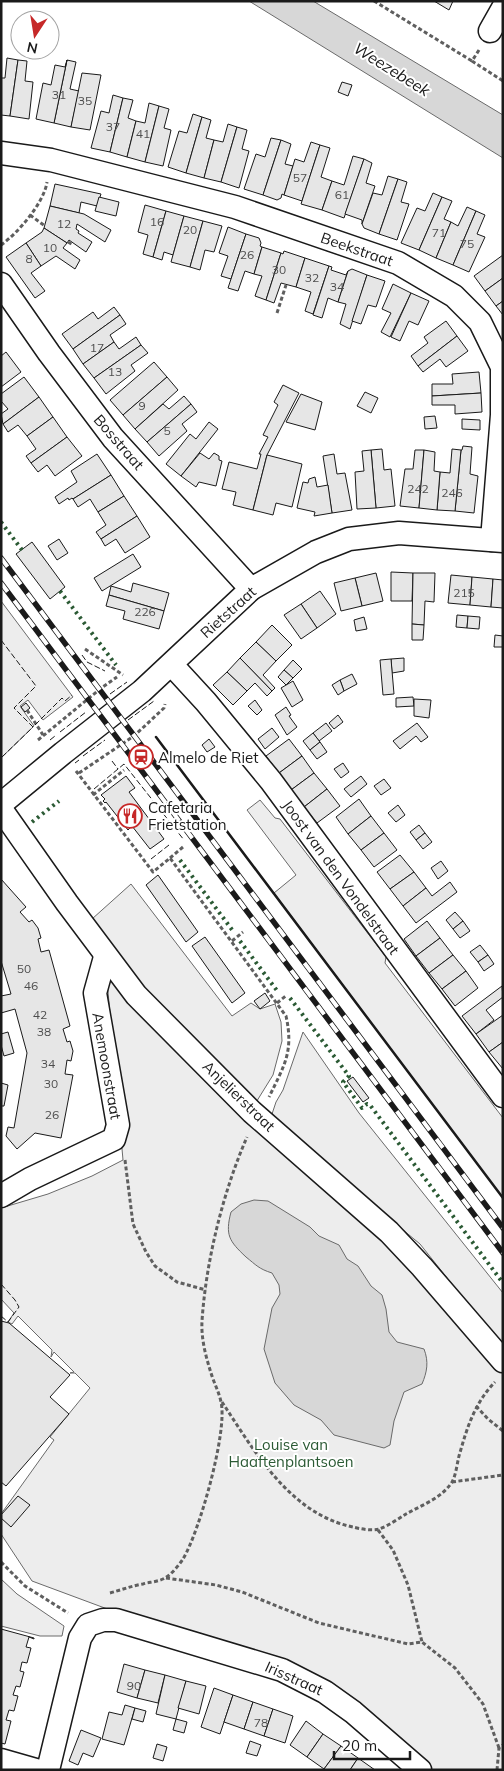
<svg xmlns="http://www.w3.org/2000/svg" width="504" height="1771" viewBox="0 0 504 1771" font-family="Mulish,sans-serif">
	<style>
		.built { fill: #ededed; stroke: #6a6a6a }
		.water { fill: #d7d7d7; stroke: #6a6a6a }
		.building { fill: #e6e6e6; stroke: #1a1a1a }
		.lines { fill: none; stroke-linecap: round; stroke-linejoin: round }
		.minor-casing { stroke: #1a1a1a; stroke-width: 25 }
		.path { stroke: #5f5f5f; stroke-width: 3; stroke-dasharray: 4 2.5; stroke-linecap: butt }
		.minor { stroke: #fff; stroke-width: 22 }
		.rail-casing { stroke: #1a1a1a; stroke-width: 5.5 }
		.rail { stroke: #fff; stroke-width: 4; stroke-dasharray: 11; stroke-linecap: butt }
		.hedge { stroke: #2b5a34; stroke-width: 4; stroke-dasharray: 2.5 4; stroke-linecap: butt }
		.fence { stroke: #1a1a1a; stroke-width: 1; stroke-dasharray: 6 2.5; stroke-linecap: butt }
		.wall { stroke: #1a1a1a; stroke-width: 2.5 }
		.labels { text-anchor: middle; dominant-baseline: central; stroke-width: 4; stroke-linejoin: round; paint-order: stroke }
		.number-label { font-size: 12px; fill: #4d4d4d }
		.street-label { font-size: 15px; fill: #1a1a1a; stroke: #fff }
		.poi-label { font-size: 15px; fill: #1a1a1a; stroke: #fff; text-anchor: start }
		.park-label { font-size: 15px; fill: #2b5a34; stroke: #fff }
		.water-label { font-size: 16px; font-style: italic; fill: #1a1a1a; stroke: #fff }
	</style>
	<rect width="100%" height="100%" fill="#fff"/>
	<!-- built -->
	<g class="built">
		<path d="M1,601L73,697L43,720L28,700L20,706L34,726L1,758Z"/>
		<path d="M260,800L275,818L280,819L386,957L385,963L503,1118V1198L274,893L296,875L247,810Z"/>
		<path d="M131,884L232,1016L251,1003L260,1009L275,1004L281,1022L282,1041L273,1075L255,1104L136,983L92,919Z"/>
		<path d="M106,969L384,1238L503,1364V1770H423L347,1698L32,1581L1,1534V1514L54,1440L50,1437L90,1388L75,1373H70L74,1372L54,1352L51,1357L52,1350L18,1316L12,1324L8,1322L14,1313L1,1299V1208L48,1194L92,1176L123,1160Z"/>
		<path d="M303,1032L359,1113L503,1293V1348L420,1244L315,1157L272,1114L276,1102L283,1090Z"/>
		<path d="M1,1579L17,1594L64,1626L62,1636H40L1,1626Z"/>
	</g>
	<!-- water -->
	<g class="water">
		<path d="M249,1H313L503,115V158Z"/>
		<path d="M254,1200L268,1201L310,1227L319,1236L339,1245L347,1259L358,1266L371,1286L382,1295L386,1309L389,1332L397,1342L424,1349C429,1362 427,1372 422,1384L404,1392L394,1421L390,1445L384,1448L334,1435L321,1420L294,1405L275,1383L264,1349L272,1308L280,1294L279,1285L272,1273C259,1269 256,1265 246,1257C229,1241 225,1235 231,1212L241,1204Z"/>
	</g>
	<!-- building -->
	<g class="building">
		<path d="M434,1H453L449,10Z"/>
		<path d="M7,58L18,60L10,116L1,115V78H5Z"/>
		<path d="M18,60L27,61L25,81L33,82L29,119L10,116Z"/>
		<path d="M67,60L76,62L70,89L79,91L71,127L54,123Z"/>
		<path d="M67,60L54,123L36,119L43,83L51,85L55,65L65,67Z"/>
		<path d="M82,73L101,75L90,130L71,127Z"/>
		<path d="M342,82L352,85L348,96L338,92Z"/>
		<path d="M113,95L123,98L110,152L91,148L101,111L109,113Z"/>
		<path d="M123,98L133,100L128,118L136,121L127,157L110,152Z"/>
		<path d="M149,103L159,106L145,162L127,157L136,121L145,123Z"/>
		<path d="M159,106L169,109L164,128L171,130L163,166L145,162Z"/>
		<path d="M193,114L202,117L186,173L168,167L179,131L187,133Z"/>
		<path d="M202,117L211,120L206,138L214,140L204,178L186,173Z"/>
		<path d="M228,124L237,127L221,182L204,178L214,140L223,142Z"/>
		<path d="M237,127L247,130L242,149L249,151L239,188L221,182Z"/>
		<path d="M271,138L281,140L263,195L244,189L256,154L265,157Z"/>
		<path d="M281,140L291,144L285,164L293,166L284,195L282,194L281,198L277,200L263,195Z"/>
		<path d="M311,142L320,145L302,201L284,195L295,159L304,162Z"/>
		<path d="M320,145L330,148L321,177L332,181L322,210L301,204Z"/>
		<path d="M353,156L364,159L344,218L322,210L332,181L344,185Z"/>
		<path d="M364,159L372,163L366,183L375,186L362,224V220L345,214Z"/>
		<path d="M388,176L398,179L379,234L364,228L362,224L373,193L382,195Z"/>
		<path d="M398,179L407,182L401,202L409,204L397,240L379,234Z"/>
		<path d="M55,184L101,194L97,206L81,202L79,213L50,206Z"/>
		<path d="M433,193L442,197L419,250L401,243L417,208L425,211Z"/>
		<path d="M99,197L119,202L116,216L95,211Z"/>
		<path d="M442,197L452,201L444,219L451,222L436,258L419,250Z"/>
		<path d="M145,205L166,211L153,257L143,254L148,235L138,232Z"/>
		<path d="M50,206L84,214L111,230L105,242L77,224L76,229L79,231L78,233L92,242L86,252L69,240L67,243L44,228Z"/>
		<path d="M467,207L476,211L453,265L436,258L451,222L458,226Z"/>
		<path d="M166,211L184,216L173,255L164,252L162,260L153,257Z"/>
		<path d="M476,211L485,215L477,234L485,237L469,272L453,265Z"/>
		<path d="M184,216L203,221L190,267L171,262Z"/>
		<path d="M203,221L222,226L214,252L205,250L200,270L190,267Z"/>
		<path d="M228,227L246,234L231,279L221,276L228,256L219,253Z"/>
		<path d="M44,228L67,243L63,248L80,260L75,269L56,256L41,266L26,243L42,232Z"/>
		<path d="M246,234L259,238L261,243L260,246L262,247L254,274L245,271L238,291L228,288Z"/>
		<path d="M26,243L41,266L31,273L45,291L35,298L6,257Z"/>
		<path d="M262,247L281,253L266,300L255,296L262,276L254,274Z"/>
		<path d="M284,251L305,258L296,287L281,283L274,303L266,300L281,253L283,254Z"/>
		<path d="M503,255V278L485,291L474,276Z"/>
		<path d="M305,258L329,266L313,314L305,311L311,292L296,287Z"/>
		<path d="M329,266L332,267L331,270L346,275L348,271L338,302L328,298L322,318L313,315Z"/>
		<path d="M352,269L367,275L350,329L340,324L346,304L338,302L348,271Z"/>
		<path d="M367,275L385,281L376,307L368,305L361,324L352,321Z"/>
		<path d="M503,278V301L496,306L485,291Z"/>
		<path d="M393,284L411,293L390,337L381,332L391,313L382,309Z"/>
		<path d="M411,293L429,301L418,325L409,321L400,341L391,337Z"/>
		<path d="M503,301V315L496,306Z"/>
		<path d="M114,307L120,315L73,349L62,334L93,312L98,319Z"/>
		<path d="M120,315L126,324L110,335L114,342L83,364L73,349Z"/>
		<path d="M446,321L457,336L418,366L411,356L428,343L424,337Z"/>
		<path d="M457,336L468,351L446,367L440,359L423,372L418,366Z"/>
		<path d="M136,337L141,345L94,378L83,364L114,342L119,349Z"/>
		<path d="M141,345L148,353L131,365L135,371L106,394L94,378Z"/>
		<path d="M6,352L21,372L1,387V356Z"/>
		<path d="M154,362L167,377L123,415L110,400Z"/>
		<path d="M479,372L481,393L432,396V384H453L452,374Z"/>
		<path d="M24,377L39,397L3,424L1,414L8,409L1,401V394Z"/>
		<path d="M167,377L178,390L135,429L123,415Z"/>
		<path d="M283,385L299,393L267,455L253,510L233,505L236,492L222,489L229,462L257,469L261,454H259L268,437L263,435L278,405L274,402Z"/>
		<path d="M365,392L378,398L371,413L357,406Z"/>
		<path d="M481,393L482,412L455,414V405H432V396Z"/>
		<path d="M301,394L322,402L315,430L286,422Z"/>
		<path d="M184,396L191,404L147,442L135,429L163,404L169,409Z"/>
		<path d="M39,397L53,417L27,436L18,425L8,432L3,424Z"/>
		<path d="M191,404L197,412L182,424L187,431L159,456L147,442Z"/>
		<path d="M435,416L437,428L425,429L424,417Z"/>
		<path d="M53,417L67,437L31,463L26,456L36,449L27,436Z"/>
		<path d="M462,419L480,420V430L462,429Z"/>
		<path d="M209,422L218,429L181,476L166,464L190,434L196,439Z"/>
		<path d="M67,437L82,456L55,476L47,465L38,472L31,463Z"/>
		<path d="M463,446L472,447L470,474L478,476L474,513L455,511L461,450H462Z"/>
		<path d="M382,449L384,470L391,469L395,506L376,508L371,450Z"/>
		<path d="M452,449L461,450L455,511L437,510L440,472L450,473Z"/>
		<path d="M371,450L376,508L357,509L355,472L364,471L362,451Z"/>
		<path d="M415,450H424L419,508L400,506L405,469H413Z"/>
		<path d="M424,450L435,452L434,471L440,472L437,510L419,508Z"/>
		<path d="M200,453L209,459L214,453L219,456V460L222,461L216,486L199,482L196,487L181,476Z"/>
		<path d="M97,454L111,475L73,499L72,498L69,500L68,498L59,504L55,497L77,482L71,471Z"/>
		<path d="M334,454L337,474L345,473L352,510L332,513L323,456Z"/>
		<path d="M267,455L302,464L292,507L276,503L273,515L253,510Z"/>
		<path d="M111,475L124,496L98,512L90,499L78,507L73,499Z"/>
		<path d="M315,477L317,487L328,485L332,513L314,516L315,512L297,508L303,482L308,483L309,479Z"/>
		<path d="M124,496L137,516L101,539L96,532L106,525L98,512Z"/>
		<path d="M137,516L150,537L125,553L116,539L105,546L101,539Z"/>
		<path d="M59,539L68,553L57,560L48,546Z"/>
		<path d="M32,542L65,587L50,599L16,554Z"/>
		<path d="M133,554L141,567L102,591L94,578Z"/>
		<path d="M391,572L413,573L412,601H391Z"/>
		<path d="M376,573L383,601L362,606L355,578Z"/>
		<path d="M413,573H435L434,602L425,601L424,625L412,624Z"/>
		<path d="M451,575L472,577L470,605L448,603Z"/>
		<path d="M472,577L493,579L491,607L470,605Z"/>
		<path d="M355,578L362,606L341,611L334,583Z"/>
		<path d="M493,579L503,580V608L491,607Z"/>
		<path d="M133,583L169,593L164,611L109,595L111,586L131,592Z"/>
		<path d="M320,591L336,614L317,628L301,604Z"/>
		<path d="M109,595L164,611L159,629L123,619L125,611L106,606Z"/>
		<path d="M301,604L317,628L301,639L284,615Z"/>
		<path d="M457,615L468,616L467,628L456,627Z"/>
		<path d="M468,616L480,617L479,629L467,628Z"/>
		<path d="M364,617L367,629L356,631L354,620Z"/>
		<path d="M412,624L424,625L423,640H412Z"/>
		<path d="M272,625L292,645L276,661L256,642Z"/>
		<path d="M495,635L503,636V647H494Z"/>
		<path d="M256,642L276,661L263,675L275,688L272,691L240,658Z"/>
		<path d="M240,658L272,691L267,696L255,683L247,691L227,672Z"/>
		<path d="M404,658V671L392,673L391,659Z"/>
		<path d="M391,659L394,694L383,695L380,660Z"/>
		<path d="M293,660L302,669L293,678L284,670Z"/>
		<path d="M284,670L293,678L286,685L278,677Z"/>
		<path d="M227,672L247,691L233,705L213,685Z"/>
		<path d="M352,674L357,684L344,691L340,680Z"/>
		<path d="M340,680L344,691L338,695L332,685Z"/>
		<path d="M293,681L303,700L292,707L281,688Z"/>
		<path d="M413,697L414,706L396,707V698Z"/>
		<path d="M414,699L431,700L429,718L414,716Z"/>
		<path d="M255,700L262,710L257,715L248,706Z"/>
		<path d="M26,703L30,708L25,712L21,707Z"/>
		<path d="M286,707L291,715L289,716L297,727L287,735L275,715Z"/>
		<path d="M338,715L343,722L334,729L329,723Z"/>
		<path d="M326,723L332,731L319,741L313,733Z"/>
		<path d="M417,723L428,737L421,742L416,736L400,749L393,741Z"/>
		<path d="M272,728L279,737L265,749L258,739Z"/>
		<path d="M313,733L320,742L310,750L303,741Z"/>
		<path d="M209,739L215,747L207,752L202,745Z"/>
		<path d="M289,739L302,756L279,773L266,756Z"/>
		<path d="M320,742L327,752L317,759L310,750Z"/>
		<path d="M302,756L314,773L291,790L279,773Z"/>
		<path d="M343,763L349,772L341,778L334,769Z"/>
		<path d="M314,773L327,789L304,807L291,790Z"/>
		<path d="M126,776L135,788L129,792L164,839L150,849L132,826L128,830L106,802L105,803L103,801L105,799L101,795Z"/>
		<path d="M361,776L367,784L351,797L344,789Z"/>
		<path d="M384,779L391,788L381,795L374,786Z"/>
		<path d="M327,789L340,806L317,823L304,807Z"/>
		<path d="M359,799L371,816L348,834L336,817Z"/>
		<path d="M398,805L405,815L396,822L388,813Z"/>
		<path d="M371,816L384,833L361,850L348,834Z"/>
		<path d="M419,825L425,833L416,840L410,832Z"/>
		<path d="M384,833L397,850L374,867L361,850Z"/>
		<path d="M425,833L432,842L423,849L416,840Z"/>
		<path d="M400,855L414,872L390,889L377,872Z"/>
		<path d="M441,861L448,871L438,879L431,868Z"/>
		<path d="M414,872L426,888L403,906L390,889Z"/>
		<path d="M158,875L198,932L186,942L146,885Z"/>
		<path d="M1,879L26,907L20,912L29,922L32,920L38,928L41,938L38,939L41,952L49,950L70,1026L63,1029L67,1042L70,1041L73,1051L71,1061L67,1060L65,1074L73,1075L61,1138L35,1133L17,1149L6,1136L8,1127L14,1128L27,1053L15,1009L1,1013V996L11,994L1,961Z"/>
		<path d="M450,882L457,892L416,923L403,906L426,888L432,896Z"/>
		<path d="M455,912L463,921L453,929L446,920Z"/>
		<path d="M427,921L440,938L416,956L404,939Z"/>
		<path d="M463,921L470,931L460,938L453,929Z"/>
		<path d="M205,937L245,993L232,1003L192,946Z"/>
		<path d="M440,938L453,955L429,973L416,956Z"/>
		<path d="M480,945L488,955L478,962L470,952Z"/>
		<path d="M453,955L466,971L442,989L429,973Z"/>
		<path d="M488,955L494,964L484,971L478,962Z"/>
		<path d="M466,971L478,988L455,1006L442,989Z"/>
		<path d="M502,986L503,997L486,1010L494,1020L476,1034L462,1016Z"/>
		<path d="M265,993L270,1001L260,1009L254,1001Z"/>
		<path d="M503,1015V1042L489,1052L476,1034Z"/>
		<path d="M8,1032L14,1053L4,1056L1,1045V1034Z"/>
		<path d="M503,1042V1069L489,1052Z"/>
		<path d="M353,1077L369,1098L363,1102L347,1081Z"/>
		<path d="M1,1083L8,1085L4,1106H1Z"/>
		<path d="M1,1321L9,1323L70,1375L50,1397L69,1414L6,1486L1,1482Z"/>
		<path d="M18,1496L30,1505L11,1527L1,1518V1515Z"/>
		<path d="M1,1629L34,1638V1639L29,1637L26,1647L31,1648L27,1663L22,1662L20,1671L24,1672L20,1687L16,1686L13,1695L18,1696L14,1711L9,1710L6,1720L11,1721L5,1744L1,1743Z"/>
		<path d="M124,1664L145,1670L137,1698L117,1692Z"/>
		<path d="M145,1670L165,1675L158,1703L137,1698Z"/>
		<path d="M165,1675L186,1681L176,1719L156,1714Z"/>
		<path d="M186,1681L206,1686L199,1714L178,1708Z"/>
		<path d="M214,1688L233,1695L220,1734L201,1727Z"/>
		<path d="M233,1695L253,1702L244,1729L224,1722Z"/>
		<path d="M253,1702L273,1709L264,1736L244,1729Z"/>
		<path d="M125,1705L135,1708L124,1745L102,1739L109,1712L122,1715Z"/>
		<path d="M135,1708L146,1711L143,1722L132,1719Z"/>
		<path d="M273,1709L293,1716L285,1743L264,1736Z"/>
		<path d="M176,1719L187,1722L184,1733L173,1730Z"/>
		<path d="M306,1721L323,1734L307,1757L290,1745Z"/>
		<path d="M81,1730L101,1738L93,1757L83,1753L78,1765L69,1761Z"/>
		<path d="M323,1734L341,1746L324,1769L307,1757Z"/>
		<path d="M250,1741L261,1745L257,1756L246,1753Z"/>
		<path d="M157,1744L167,1747L163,1761L153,1758Z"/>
		<path d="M341,1746L358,1758L350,1770H326L324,1769Z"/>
		<path d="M358,1758L375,1770H350Z"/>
	</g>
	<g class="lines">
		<!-- minor casing -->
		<g class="minor-casing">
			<g id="minor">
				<path d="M490,31L503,8"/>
				<path d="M1,153L51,160L235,207L398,263L454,296L480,322L502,367V415L492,540"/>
				<path d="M1,284L49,353L113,438L251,589"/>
				<path d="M172,665L206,702L271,781L503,1096"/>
				<path d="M1,804L63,753L142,691L251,589L316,552L349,539L399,533L503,541"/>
				<path d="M1,809L67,903L136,995L252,1112L389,1232L422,1267L503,1361"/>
				<path d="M1,1196L30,1179L114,1139L118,1125L95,993L105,957"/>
				<path d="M1,1760L36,1770"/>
				<path d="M48,1770L80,1638L88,1625L103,1620H116L282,1670L325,1692L353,1712L420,1770"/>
			</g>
		</g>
		<!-- path -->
		<g class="path">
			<path d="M374,1L472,61"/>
			<path d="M479,50L472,61L503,81"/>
			<path d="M30,215L45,226"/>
			<path d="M68,242L73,245"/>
			<path d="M1,245C18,233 44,203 47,182"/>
			<path d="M277,313L286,285"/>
			<path d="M85,649L123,675"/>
			<path d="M27,710L43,735"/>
			<path d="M38,740L100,689L117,677"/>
			<path d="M76,771L153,872L170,858L286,1016C294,1052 284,1066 269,1097"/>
			<path d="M79,773L134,736L164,708L165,704"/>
			<path d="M93,795L124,770"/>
			<path d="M170,858L183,847"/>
			<path d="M232,941L243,932"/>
			<path d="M277,1003L287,995"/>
			<path d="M125,1160L133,1224L146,1252L155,1266L177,1282L206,1290"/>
			<path d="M222,1402C255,1452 290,1514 353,1527C360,1529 373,1531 379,1529C388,1526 398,1519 406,1514C422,1505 442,1498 452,1482C456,1475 457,1464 459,1456C467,1428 474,1404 495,1382"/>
			<path d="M476,1406L488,1419L503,1431"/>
			<path d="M452,1482L503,1475"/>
			<path d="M378,1530L393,1550L408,1585L422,1642"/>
			<path d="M1,1562L25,1586L68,1613"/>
			<path d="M166,1578L216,1585L242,1592L319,1623L408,1644L422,1642L455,1668L483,1704L499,1748"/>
			<path d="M110,1593C121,1590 131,1586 143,1584C149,1582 158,1582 165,1578C171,1575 179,1565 183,1559C199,1533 228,1431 221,1402C219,1392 214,1383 211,1373C206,1357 201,1339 202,1321C206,1261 223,1192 247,1137"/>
			<path d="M497,1770L499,1748L503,1745"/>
		</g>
		<!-- minor -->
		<use href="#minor" class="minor"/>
		<!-- rail casing -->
		<g class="rail-casing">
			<g id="rail">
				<path d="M1,558L503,1228"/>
				<path d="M1,583L503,1253"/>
			</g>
		</g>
		<!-- rail -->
		<use href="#rail" class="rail"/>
		<!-- hedge -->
		<g class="hedge">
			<path d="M1,522L22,550"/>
			<path d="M60,591L116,665"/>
			<path d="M32,822L59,801"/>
			<path d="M180,860L233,931"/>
			<path d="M240,941L278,992"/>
			<path d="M290,998L349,1076L343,1082L362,1108L367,1104L370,1105L503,1283"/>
		</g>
		<!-- fence -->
		<g class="fence">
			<path d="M1,640L36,686L14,708L33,727L1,758"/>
			<path d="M82,655L87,662L105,671"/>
			<path d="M110,694L127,682"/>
			<path d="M128,720L154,701"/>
			<path d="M35,725L62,698L65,701L72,695"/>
			<path d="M60,732L86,712"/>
			<path d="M50,740L55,736"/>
			<path d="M83,756L105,740"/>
			<path d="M112,761L118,769"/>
			<path d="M75,763L79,760"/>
			<path d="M94,789L124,764L184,840"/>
			<path d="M151,859L169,845"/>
			<path d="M1,1284L15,1300L19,1307L8,1322L1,1316"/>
		</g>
		<!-- wall -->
		<path class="wall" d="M156,737L503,1198"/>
	</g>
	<!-- icons -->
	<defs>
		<g id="station-ring" transform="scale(1.25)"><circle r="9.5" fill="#fff" stroke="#c62828" stroke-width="1.5"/><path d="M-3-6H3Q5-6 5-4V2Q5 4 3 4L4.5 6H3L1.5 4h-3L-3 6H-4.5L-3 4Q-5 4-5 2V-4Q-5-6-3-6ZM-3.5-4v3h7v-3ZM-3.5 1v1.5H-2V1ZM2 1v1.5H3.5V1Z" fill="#c62828"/></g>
		<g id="restaurant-ring" transform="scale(1.25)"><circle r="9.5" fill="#fff" stroke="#c62828" stroke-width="1.5"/><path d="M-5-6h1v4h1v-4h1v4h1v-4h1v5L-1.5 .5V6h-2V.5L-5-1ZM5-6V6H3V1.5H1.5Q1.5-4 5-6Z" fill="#c62828"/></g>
	</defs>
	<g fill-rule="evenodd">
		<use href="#station-ring" x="141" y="757"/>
		<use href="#restaurant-ring" x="130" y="816"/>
	</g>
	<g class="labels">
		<!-- number labels -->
		<g class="number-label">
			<text x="59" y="94">31</text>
			<text x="85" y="100">35</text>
			<text x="113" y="126">37</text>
			<text x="143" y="133">41</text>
			<text x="300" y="177">57</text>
			<text x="342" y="194">61</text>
			<text x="157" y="221">16</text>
			<text x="64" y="223">12</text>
			<text x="190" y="229">20</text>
			<text x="439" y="232">71</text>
			<text x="467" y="243">75</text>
			<text x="50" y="247">10</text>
			<text x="247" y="254">26</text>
			<text x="29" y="258">8</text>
			<text x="279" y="269">30</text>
			<text x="312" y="277">32</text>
			<text x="337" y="286">34</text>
			<text x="97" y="347">17</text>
			<text x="115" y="371">13</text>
			<text x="142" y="405">9</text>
			<text x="167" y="430">5</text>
			<text x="418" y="488">242</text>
			<text x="452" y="492">246</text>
			<text x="464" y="592">215</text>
			<text x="145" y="611">226</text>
			<text x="24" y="968">50</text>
			<text x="31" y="985">46</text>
			<text x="40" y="1014">42</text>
			<text x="44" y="1031">38</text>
			<text x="48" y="1063">34</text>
			<text x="51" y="1083">30</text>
			<text x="52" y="1114">26</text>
			<text x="134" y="1685">90</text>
			<text x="261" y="1722">78</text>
		</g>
		<!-- street labels -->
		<g class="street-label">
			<text transform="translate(357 249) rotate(19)">Beekstraat</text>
			<text transform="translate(119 442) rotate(49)">Bosstraat</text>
			<text transform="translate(228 612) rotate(-42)">Rietstraat</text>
			<text transform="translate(341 877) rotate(54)">Joost van den Vondelstraat</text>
			<text transform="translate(107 1066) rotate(80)">Anemoonstraat</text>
			<text transform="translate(239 1096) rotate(44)">Anjelierstraat</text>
			<text transform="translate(294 1678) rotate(24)">Irisstraat</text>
		</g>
		<!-- poi labels -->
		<g class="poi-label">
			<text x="158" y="757">Almelo de Riet</text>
			<text x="148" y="807">Cafetaria<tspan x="148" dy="17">Frietstation</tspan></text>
		</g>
		<!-- park labels -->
		<g class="park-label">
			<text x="291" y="1444">Louise van<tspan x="291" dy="17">Haaftenplantsoen</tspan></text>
		</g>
		<!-- water labels -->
		<g class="water-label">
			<text transform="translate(392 69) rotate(32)">Weezebeek</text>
		</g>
	</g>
	<!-- border -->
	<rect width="504" height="1771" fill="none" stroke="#1a1a1a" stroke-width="5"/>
	<!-- north arrow -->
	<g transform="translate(35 35) rotate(192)"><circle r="24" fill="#ffffff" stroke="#a3a3a3"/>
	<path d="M0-4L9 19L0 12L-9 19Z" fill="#c62828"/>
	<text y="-8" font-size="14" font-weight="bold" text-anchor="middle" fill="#1a1a1a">N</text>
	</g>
	<!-- scale -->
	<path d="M334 1751v8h76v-8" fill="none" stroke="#1a1a1a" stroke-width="2.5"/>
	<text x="342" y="1751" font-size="15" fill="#1a1a1a" stroke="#ffffff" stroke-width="4" paint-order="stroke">20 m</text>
</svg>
